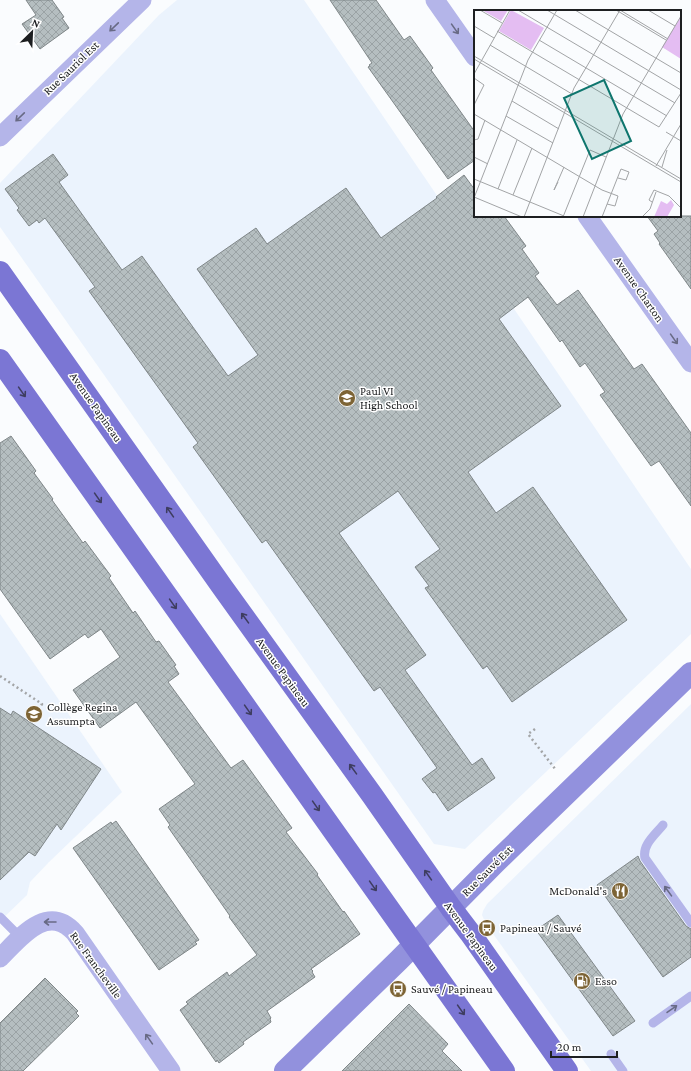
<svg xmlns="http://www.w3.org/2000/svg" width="691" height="1071" viewBox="0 0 691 1071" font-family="'Crimson Pro',serif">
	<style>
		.built { fill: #ebf3fd }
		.building { fill: url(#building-cross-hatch); stroke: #7f8688 }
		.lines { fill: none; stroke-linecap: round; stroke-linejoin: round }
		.path { stroke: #a3a5a7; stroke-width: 2.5; stroke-dasharray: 2 3; stroke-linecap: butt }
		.service { stroke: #b4b5e9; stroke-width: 9 }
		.minor { stroke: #b4b5e9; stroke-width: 19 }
		.secondary { stroke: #9291dd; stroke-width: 22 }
		.primary { stroke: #7b76d4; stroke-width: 22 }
		.oneway { stroke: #686a85 }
		.oneway2 { stroke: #3e3d60 }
		.labels { text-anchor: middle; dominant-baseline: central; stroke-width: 3; stroke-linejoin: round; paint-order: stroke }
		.street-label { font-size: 12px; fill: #1d1f21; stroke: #fff }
		.poi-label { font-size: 12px; fill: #1d1f21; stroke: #fff; text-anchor: start }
		.inset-road { fill: none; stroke: #a2a4a6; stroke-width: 1 }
		.view { fill: #0f766e; fill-opacity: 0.15; stroke: #0f766e; stroke-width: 2 }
		.inset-edge { fill: none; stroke: #1d1f21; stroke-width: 2 }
	</style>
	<defs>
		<pattern id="building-cross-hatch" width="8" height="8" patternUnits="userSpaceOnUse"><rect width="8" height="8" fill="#b5bec0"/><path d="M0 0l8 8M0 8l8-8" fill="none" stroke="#9ba3a5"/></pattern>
	</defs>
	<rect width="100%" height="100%" fill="#fafcfe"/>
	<!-- built -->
	<g class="built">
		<path d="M177,0H304L691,569V634L465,849L434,844L0,227V183L159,15Z"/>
		<path d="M0,614L122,792L49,862L30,882L27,895L0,921Z"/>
		<path d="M691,704V1071H591L486,924L482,915L483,911L487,904Z"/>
	</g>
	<!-- building -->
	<g class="building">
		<path d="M26,0H52L64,17L62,18L69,28L40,49L22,24L36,15Z"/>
		<path d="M330,0H376L404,40L410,36L433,68L431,70L475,132V160L448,179L368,67L370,66L369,65L372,63Z"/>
		<path d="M53,154L68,175L59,182L122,270L142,256L228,376L258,355L197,269L256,228L267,244L346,188L381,238L437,198L436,197L464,175L475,190V216H504L526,246L522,249L539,273L535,276L557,305L578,290L634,369L642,364L691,433V506L659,461L651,466L600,395L605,392L585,363L580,367L562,340L560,342L528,297L499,319L561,406L468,472L496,513L533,487L627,620L512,702L487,666L483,669L425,588L429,586L415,567L440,549L398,491L339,533L426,655L405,670L472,765L482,758L495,778L448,811L435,792L433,793L422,779L437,768L380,687L374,691L266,540L262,543L193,447L198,443L89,291L95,287L45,218L39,223L37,220L29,226L17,210L19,208L5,189Z"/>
		<path d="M647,216H691V289L659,244L660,243L654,234L658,231Z"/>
		<path d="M11,436L36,471L34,473L53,499L52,500L83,543L85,541L102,564L111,576L109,578L133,613L135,611L156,642L159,641L176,665L174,666L179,674L168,682L231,768L243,760L292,828L286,832L318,874L317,875L343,912L344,911L360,934L311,969L313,971L312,972L315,977L267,1011L271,1018L270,1019L271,1022L243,1042L244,1044L219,1063L217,1060L216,1062L180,1010L188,1004L186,1002L227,972L229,976L257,955L229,917L230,916L168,827L170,825L159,809L195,784L136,702L100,728L73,690L120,657L101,629L88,638L85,634L50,659L0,589V443Z"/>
		<path d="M0,708L11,715L13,711L101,769L61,830L57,824L35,856L29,852L0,880Z"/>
		<path d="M116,821L199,940L195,942L197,944L159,970L73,848L111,822L112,824Z"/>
		<path d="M638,856L640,861L686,926L691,929V957L663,977L597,885Z"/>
		<path d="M558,915L635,1021L613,1036L536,930Z"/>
		<path d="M45,978L78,1011L76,1013L79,1016L23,1071H0V1023Z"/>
		<path d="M409,1004L448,1044L442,1051L462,1071H342Z"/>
	</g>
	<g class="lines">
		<!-- path -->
		<g class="path">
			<path d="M0,676L42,704L31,722"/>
			<path d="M535,729L528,734L556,770"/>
		</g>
		<!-- service -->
		<g class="service">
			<path d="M663,825C655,835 642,845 645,858L691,923"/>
			<path d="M0,917L21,938"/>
			<path d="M653,1023L691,996"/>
			<path d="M611,1054L623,1071"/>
		</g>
		<!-- minor -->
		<g class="minor">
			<path d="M435,0L475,57"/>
			<path d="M0,137L142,0"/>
			<path d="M587,216L691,363"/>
			<path d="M0,958C20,938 47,902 75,933L171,1071"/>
		</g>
		<!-- secondary -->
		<path class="secondary" d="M285,1071L399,960L495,863L691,673"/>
		<!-- primary -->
		<g class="primary">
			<path d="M0,272L223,588L372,795L451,908L470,933L567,1071"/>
			<path d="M0,360C167,598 336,834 504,1071"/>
		</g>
	</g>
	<!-- one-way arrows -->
	<defs><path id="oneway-shaft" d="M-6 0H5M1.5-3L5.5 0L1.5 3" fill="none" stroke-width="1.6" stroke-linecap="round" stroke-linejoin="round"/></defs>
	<g class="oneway">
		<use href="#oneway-shaft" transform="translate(114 27) rotate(136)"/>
		<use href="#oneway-shaft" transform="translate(455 29) rotate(55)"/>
		<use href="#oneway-shaft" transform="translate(20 117) rotate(136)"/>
		<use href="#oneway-shaft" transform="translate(674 339) rotate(55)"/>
		<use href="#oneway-shaft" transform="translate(668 891) rotate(-126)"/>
		<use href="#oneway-shaft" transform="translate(50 922) rotate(180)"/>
		<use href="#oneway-shaft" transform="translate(672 1009) rotate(-35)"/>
		<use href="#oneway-shaft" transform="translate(149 1039) rotate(-125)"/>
	</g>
	<g class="oneway2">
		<use href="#oneway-shaft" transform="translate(22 392) rotate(55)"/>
		<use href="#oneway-shaft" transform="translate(98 498) rotate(55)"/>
		<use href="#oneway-shaft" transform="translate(170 512) rotate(-125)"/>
		<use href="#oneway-shaft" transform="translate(173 604) rotate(55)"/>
		<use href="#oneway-shaft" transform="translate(245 618) rotate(-126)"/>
		<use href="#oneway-shaft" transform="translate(248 710) rotate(55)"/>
		<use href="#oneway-shaft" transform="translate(353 769) rotate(-126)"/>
		<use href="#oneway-shaft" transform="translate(316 806) rotate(55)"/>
		<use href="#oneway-shaft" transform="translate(428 875) rotate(-125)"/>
		<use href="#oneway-shaft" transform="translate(373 886) rotate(55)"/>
		<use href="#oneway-shaft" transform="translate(461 1010) rotate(55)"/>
	</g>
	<!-- icons -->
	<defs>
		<g id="school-disc" transform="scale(0.9)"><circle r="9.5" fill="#7d6435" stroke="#fff"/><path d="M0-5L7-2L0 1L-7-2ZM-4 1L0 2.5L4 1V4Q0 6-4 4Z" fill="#fff"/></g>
		<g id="restaurant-disc" transform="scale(0.9)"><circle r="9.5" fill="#7d6435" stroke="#fff"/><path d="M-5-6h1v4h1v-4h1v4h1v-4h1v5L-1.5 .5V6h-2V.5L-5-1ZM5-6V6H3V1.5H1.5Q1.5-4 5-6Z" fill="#fff"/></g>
		<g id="bus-disc" transform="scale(0.9)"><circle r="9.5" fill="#7d6435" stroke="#fff"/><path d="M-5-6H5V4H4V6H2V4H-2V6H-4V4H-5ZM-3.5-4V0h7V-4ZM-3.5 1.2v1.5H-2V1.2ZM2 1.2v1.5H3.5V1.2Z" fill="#fff"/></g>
		<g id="fuel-disc" transform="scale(0.9)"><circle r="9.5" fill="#7d6435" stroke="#fff"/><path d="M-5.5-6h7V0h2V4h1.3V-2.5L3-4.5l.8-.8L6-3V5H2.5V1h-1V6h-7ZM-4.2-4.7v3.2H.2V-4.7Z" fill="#fff"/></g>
	</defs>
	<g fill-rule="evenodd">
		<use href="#school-disc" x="347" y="398"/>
		<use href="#school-disc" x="34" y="714"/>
		<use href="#restaurant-disc" x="620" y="891"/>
		<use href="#bus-disc" x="487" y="928"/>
		<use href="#fuel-disc" x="582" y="981"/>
		<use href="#bus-disc" x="398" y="989"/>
	</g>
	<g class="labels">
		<!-- street labels -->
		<g class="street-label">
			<text transform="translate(71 68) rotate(-44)">Rue Sauriol Est</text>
			<text transform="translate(639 289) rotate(55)">Avenue Charton</text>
			<text transform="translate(96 407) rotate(55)">Avenue Papineau</text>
			<text transform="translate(283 672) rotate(54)">Avenue Papineau</text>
			<text transform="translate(487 871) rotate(-45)">Rue Sauvé Est</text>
			<text transform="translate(471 936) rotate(54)">Avenue Papineau</text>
			<text transform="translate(96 965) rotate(54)">Rue Francheville</text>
		</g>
		<!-- poi labels -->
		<g class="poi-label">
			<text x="360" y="391">Paul VI<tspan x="360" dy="14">High School</tspan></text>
			<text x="47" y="707">Collège Regina<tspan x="47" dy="14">Assumpta</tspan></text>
			<text x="607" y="891" text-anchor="end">McDonald's</text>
			<text x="500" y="928">Papineau / Sauvé</text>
			<text x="595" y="981">Esso</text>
			<text x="411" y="989">Sauvé / Papineau</text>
		</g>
	</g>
	<!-- overview -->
	<g transform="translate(474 10)">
		<rect width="207" height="207" fill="#fafcfe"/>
		<path d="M8,0H34L27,11ZM37,0L70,18L57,40L25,21ZM207,6V49L188,37ZM197,190L200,195L193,207H180L187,191L193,194Z" fill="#e4bdf2"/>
		<path d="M207,28V46L190,38L197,31Z" fill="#e4bdf2"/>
		<path class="inset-road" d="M6,0L28,13M44,0L201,93M73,0L207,80M101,0L207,63M142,0L192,30M174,0L201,16M0,16L20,28M23,21L185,117L207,83M65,30L193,106M16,35L98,84M0,46L207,169M0,49L207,172M0,64L36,0M0,68L10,75L0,95M38,91L85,119M0,104L128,180L144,186L141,196L133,194M32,106L79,133M192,122L207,131M0,130L4,129L11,110M0,147L14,154M182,156L207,114M188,157L193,140M0,169L90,206M84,172L80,180L90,157M24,179L43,130M39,185L58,138M0,187L48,207M0,188L54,50L83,0M178,192L175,190L180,180L195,186L207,198M50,207L100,78L146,0L194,29M89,207L116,140L132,147M109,207L149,104L207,6M128,207L143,169L147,159L155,162L152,170L144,168M168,207L176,199L182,182"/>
		<path class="view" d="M130,70L157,131L118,149L90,88Z"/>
		<rect width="207" height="207" class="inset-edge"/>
	</g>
	<!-- north arrow -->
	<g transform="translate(32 32) rotate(24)" stroke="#ffffff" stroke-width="3" paint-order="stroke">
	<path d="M0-3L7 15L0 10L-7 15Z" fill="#1d1f21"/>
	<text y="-6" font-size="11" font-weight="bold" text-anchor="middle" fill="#1d1f21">N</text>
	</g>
	<!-- scale -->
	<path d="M551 1051v6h66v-6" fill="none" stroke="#1d1f21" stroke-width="2"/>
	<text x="557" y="1051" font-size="12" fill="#1d1f21" stroke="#ffffff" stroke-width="3" paint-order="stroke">20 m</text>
</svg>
